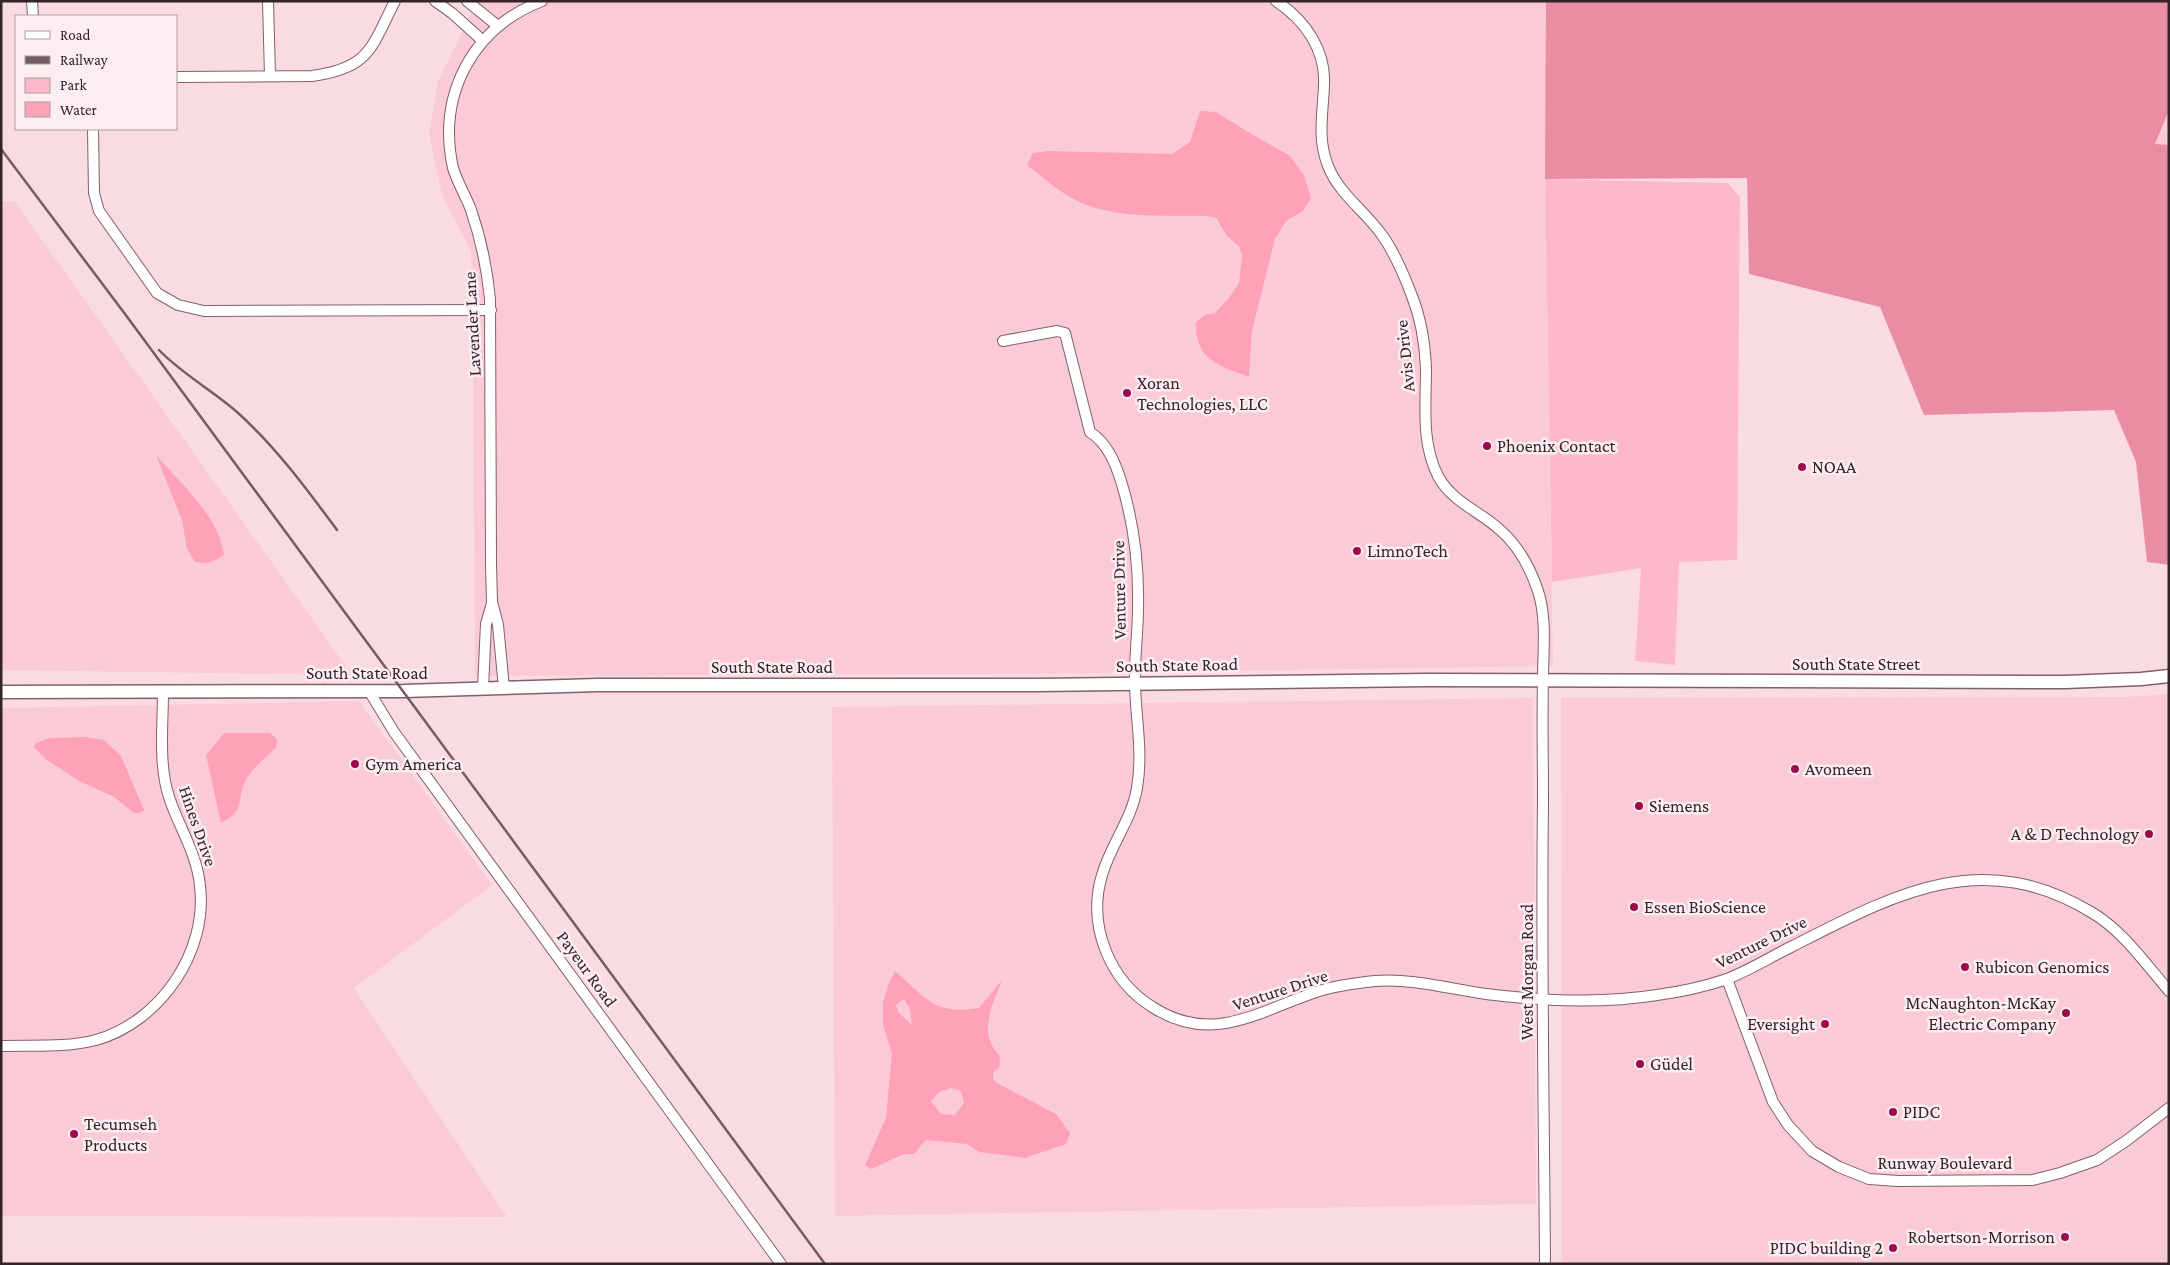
<svg xmlns="http://www.w3.org/2000/svg" width="2170" height="1265" viewBox="0 0 2170 1265" font-family="'Crimson Pro',serif">
	<style>
		.built { fill: #facbd6 }
		.green { fill: #ffb8c9 }
		.forest { fill: #e98da5 }
		.water { fill: #ffa1b9; fill-rule: evenodd }
		.lines { fill: none; stroke-linecap: round; stroke-linejoin: round }
		.minor-casing { stroke: #816067; stroke-width: 12 }
		.major-casing { stroke: #816067; stroke-width: 15 }
		.minor { stroke: #fff; stroke-width: 10 }
		.major { stroke: #fff; stroke-width: 12 }
		.rail { stroke: #725d62; stroke-width: 2.5 }
		.poi-dot { fill: #a0084d; stroke: #fdedf1; stroke-width: 2 }
		.labels { text-anchor: middle; dominant-baseline: central; stroke-width: 5; stroke-linejoin: round; paint-order: stroke }
		.street-label { font-size: 18px; fill: #332428; stroke: #fdedf1 }
		.poi-label { font-size: 18px; fill: #332428; stroke: #fdedf1; text-anchor: start }
	</style>
	<rect width="100%" height="100%" fill="#fbdbe2"/>
	<!-- built -->
	<g class="built">
		<path d="M472,1H2169V180L1747,178L1545,179L1553,666L1034,674L475,676L473,320L471,252L442,195L429,134L438,81L473,10Z"/>
		<path d="M1,201L15,202L352,675L1,670Z"/>
		<path d="M2169,694V1264H1562L1561,698L2125,697Z"/>
		<path d="M1533,698L1536,1204L835,1216L832,707Z"/>
		<path d="M359,701L492,885L354,988L507,1217L1,1216V708Z"/>
	</g>
	<!-- green -->
	<path class="green" d="M1545,179L1728,183L1740,197L1737,560L1679,562L1675,665L1635,661L1641,568L1552,582Z"/>
	<!-- forest -->
	<path class="forest" d="M1546,1H2169V110L2155,144L2169,145V565L2147,562L2136,462L2114,410L1924,415L1880,307L1749,274L1747,178L1545,179Z"/>
	<!-- water -->
	<g class="water">
		<path d="M1200,111L1216,112L1253,135L1289,155L1304,175L1311,198L1303,211L1286,221L1275,239L1252,331L1249,377C1219,366 1194,359 1196,322L1205,315L1215,313L1228,299L1239,283L1242,256L1239,246L1227,236L1216,218L1207,216C1167,215 1122,219 1084,204C1062,195 1045,179 1027,165L1033,153L1047,151L1172,154L1190,142Z"/>
		<path d="M156,455C181,484 219,516 224,555C214,562 207,564 195,562L187,549L182,520Z"/>
		<path d="M224,733H270L277,739L276,748C265,758 250,770 244,784C236,804 246,809 221,823L206,755Z"/>
		<path d="M85,737L104,740L121,756L144,810L140,813H134L114,797L79,781L47,760L34,747L36,743L50,738Z"/>
		<path d="M895,971C927,998 932,1015 979,1008L1002,980C992,1007 977,1032 1000,1056L999,1068L994,1071L993,1079L997,1083L1056,1114L1070,1133L1066,1144L1025,1158L979,1152L967,1144L926,1140L914,1154H904L871,1169L865,1165L886,1118L892,1054L883,1025V1003L888,985ZM904,999L910,1009L912,1025L899,1013L896,1005ZM951,1088L961,1091L964,1103L955,1115L941,1114L931,1101L939,1092Z"/>
	</g>
	<g class="lines">
		<!-- minor casing -->
		<g class="minor-casing">
			<g id="minor">
				<path d="M32,1L33,16"/>
				<path d="M268,1L270,76"/>
				<path d="M435,1L452,13L483,41"/>
				<path d="M467,1L498,26"/>
				<path d="M1276,1C1305,20 1326,50 1324,85C1323,114 1317,138 1328,166C1339,194 1365,211 1382,235C1395,253 1404,275 1412,296C1421,319 1425,343 1426,369C1426,404 1421,443 1438,476C1451,501 1479,511 1499,529C1518,545 1530,567 1538,591C1547,618 1543,651 1543,679C1542,720 1543,761 1543,801C1541,955 1544,1110 1545,1264"/>
				<path d="M176,77L312,76C370,68 371,48 395,1"/>
				<path d="M93,129L94,193L99,211L157,293L178,305L204,311L491,310"/>
				<path d="M1003,341L1057,331L1065,333L1090,432C1107,443 1115,462 1121,481C1134,523 1139,565 1138,608C1138,634 1134,660 1135,685C1136,720 1143,753 1137,788C1132,819 1111,844 1102,875C1087,925 1109,981 1154,1008C1213,1045 1259,1011 1316,992C1334,986 1356,983 1375,981C1412,978 1450,989 1486,994C1542,1001 1601,1004 1657,995C1679,992 1703,987 1724,980C1747,972 1770,957 1793,946C1895,894 1981,846 2091,912C2122,930 2145,963 2169,991"/>
				<path d="M483,688L486,624L492,603"/>
				<path d="M504,688L498,625L492,602L491,565L490,299C487,268 481,239 471,210C466,196 457,182 453,168C437,95 472,28 542,1"/>
				<path d="M369,691L394,732L781,1264"/>
				<path d="M1727,979L1773,1102L1788,1125L1812,1151L1839,1167L1869,1179L1898,1181L2033,1180L2060,1173L2097,1160L2126,1141L2169,1108"/>
				<path d="M1,1046C32,1045 66,1048 96,1040C160,1022 208,952 200,886C197,854 180,829 170,800C158,767 163,726 163,691"/>
			</g>
		</g>
		<!-- major casing -->
		<g class="major-casing">
			<path id="major" d="M1,692L404,691L597,685H1038L1428,680L2065,682L2141,679L2169,676"/>
		</g>
		<!-- minor -->
		<use href="#minor" class="minor"/>
		<!-- major -->
		<use href="#major" class="major"/>
		<!-- rail -->
		<g class="rail">
			<path d="M1,149L125,314L825,1264"/>
			<path d="M159,350C182,374 212,390 237,412C276,447 306,488 337,530"/>
		</g>
	</g>
	<!-- markers -->
	<g class="poi-dot">
		<circle cx="1127" cy="393" r="5"/>
		<circle cx="1487" cy="446" r="5"/>
		<circle cx="1802" cy="467" r="5"/>
		<circle cx="1357" cy="551" r="5"/>
		<circle cx="355" cy="764" r="5"/>
		<circle cx="1795" cy="769" r="5"/>
		<circle cx="1639" cy="806" r="5"/>
		<circle cx="2149" cy="834" r="5"/>
		<circle cx="1634" cy="907" r="5"/>
		<circle cx="1965" cy="967" r="5"/>
		<circle cx="2066" cy="1013" r="5"/>
		<circle cx="1825" cy="1024" r="5"/>
		<circle cx="1640" cy="1064" r="5"/>
		<circle cx="1893" cy="1112" r="5"/>
		<circle cx="74" cy="1134" r="5"/>
		<circle cx="2065" cy="1237" r="5"/>
		<circle cx="1893" cy="1248" r="5"/>
	</g>
	<g class="labels">
		<!-- street labels -->
		<g class="street-label">
			<text transform="translate(472 324) rotate(-93)">Lavender Lane</text>
			<text transform="translate(1405 356) rotate(-96)">Avis Drive</text>
			<text transform="translate(1119 590) rotate(-91)">Venture Drive</text>
			<text x="1856" y="664">South State Street</text>
			<text transform="translate(1177 665) rotate(-1)">South State Road</text>
			<text x="772" y="667">South State Road</text>
			<text x="367" y="673">South State Road</text>
			<text transform="translate(198 826) rotate(71)">Hines Drive</text>
			<text transform="translate(1761 942) rotate(-26)">Venture Drive</text>
			<text transform="translate(587 969) rotate(54)">Payeur Road</text>
			<text transform="translate(1527 972) rotate(-90)">West Morgan Road</text>
			<text transform="translate(1280 990) rotate(-18)">Venture Drive</text>
			<text x="1945" y="1163">Runway Boulevard</text>
		</g>
		<!-- poi labels -->
		<g class="poi-label">
			<text x="1137" y="383">Xoran<tspan x="1137" dy="21">Technologies, LLC</tspan></text>
			<text x="1497" y="446">Phoenix Contact</text>
			<text x="1812" y="467">NOAA</text>
			<text x="1367" y="551">LimnoTech</text>
			<text x="365" y="764">Gym America</text>
			<text x="1805" y="769">Avomeen</text>
			<text x="1649" y="806">Siemens</text>
			<text x="2139" y="834" text-anchor="end">A &amp; D Technology</text>
			<text x="1644" y="907">Essen BioScience</text>
			<text x="1975" y="967">Rubicon Genomics</text>
			<text x="2056" y="1003" text-anchor="end">McNaughton-McKay<tspan x="2056" dy="21">Electric Company</tspan></text>
			<text x="1815" y="1024" text-anchor="end">Eversight</text>
			<text x="1650" y="1064">Güdel</text>
			<text x="1903" y="1112">PIDC</text>
			<text x="84" y="1124">Tecumseh<tspan x="84" dy="21">Products</tspan></text>
			<text x="2055" y="1237" text-anchor="end">Robertson-Morrison</text>
			<text x="1883" y="1248" text-anchor="end">PIDC building 2</text>
		</g>
	</g>
	<!-- border -->
	<rect width="2170" height="1265" fill="none" stroke="#332428" stroke-width="5"/>
	<!-- legend -->
	<rect x="15" y="15" width="162" height="115" fill="#fdedf1" stroke="#ac9da1"/>
	<rect x="25" y="31" width="25" height="8" fill="#ffffff" stroke="#ac9da1"/>
	<text x="60" y="40" font-size="15" fill="#332428">Road</text>
	<rect x="25" y="56" width="25" height="8" fill="#725d62" stroke="#ac9da1"/>
	<text x="60" y="65" font-size="15" fill="#332428">Railway</text>
	<rect x="25" y="78" width="25" height="15" fill="#ffb8c9" stroke="#ac9da1"/>
	<text x="60" y="90" font-size="15" fill="#332428">Park</text>
	<rect x="25" y="102" width="25" height="15" fill="#ffa1b9" stroke="#ac9da1"/>
	<text x="60" y="115" font-size="15" fill="#332428">Water</text>
</svg>
